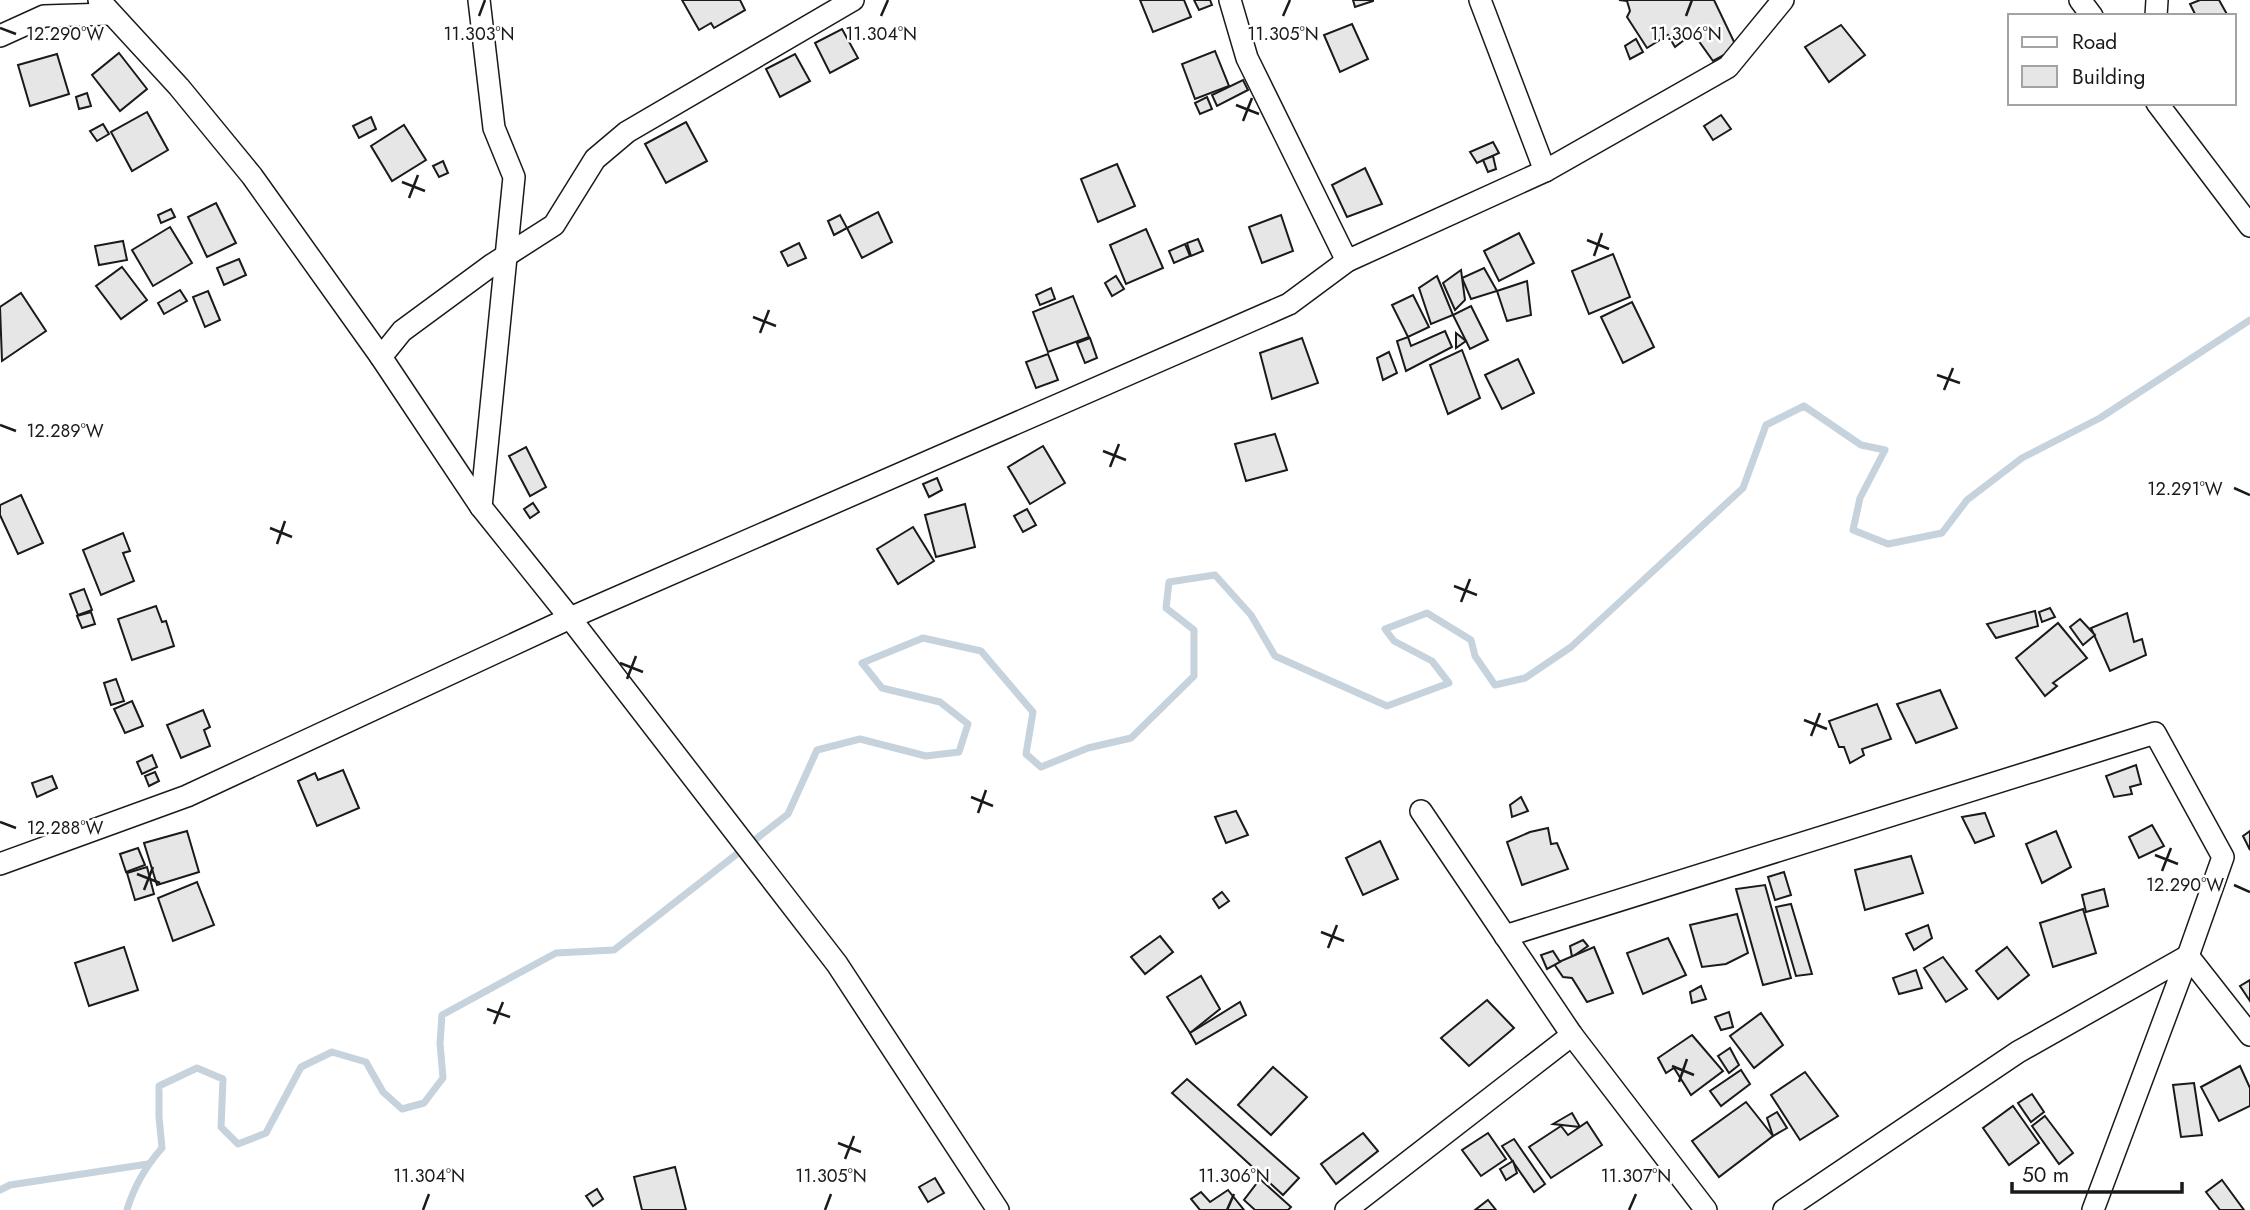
<svg xmlns="http://www.w3.org/2000/svg" width="2250" height="1210" viewBox="0 0 2250 1210" font-family="Jost,sans-serif">
	<style>
		.lines { fill: none; stroke-linecap: round; stroke-linejoin: round }
		.stream { stroke: #c6d2dc; stroke-width: 7 }
		.building { fill: #e6e6e6; stroke: #1a1a1a; stroke-width: 2 }
		.street-casing { stroke: #1a1a1a; stroke-width: 24 }
		.street { stroke: #fff; stroke-width: 21 }
		.ticks { fill: none; stroke: #1a1a1a; stroke-width: 2.5 }
		.ticks-label { font-size: 18px; text-anchor: middle; fill: #1a1a1a; stroke: #fff; stroke-width: 5; stroke-linejoin: round; paint-order: stroke }
	</style>
	<rect width="100%" height="100%" fill="#fff"/>
	<g class="lines">
		<!-- stream -->
		<g class="stream">
			<path d="M0,1190L10,1185L148,1164"/>
			<path d="M127,1210C134,1186 146,1166 162,1148L159,1117V1086L197,1068L223,1079L221,1127L238,1144L266,1133L301,1067L332,1052L366,1062L383,1092L402,1109L424,1103L443,1078L440,1043L442,1015L556,953L614,950L788,814L817,750L860,739L926,756L959,752L968,724L940,702L882,688L862,663L923,638L981,651L1033,712L1026,754L1041,767L1088,748L1131,738L1194,676V630L1166,608L1169,582L1215,575L1251,615L1275,656L1387,706L1449,683L1432,661L1394,641L1385,629L1427,613L1471,640L1475,656L1495,685L1525,678L1571,647L1743,488L1766,425L1804,406L1861,445L1885,450L1860,498L1853,530L1888,544L1942,533L1967,500L2022,458L2100,418L2250,320"/>
		</g>
	</g>
	<!-- building -->
	<g class="building">
		<path d="M682,0H740L745,10L714,28L711,23L699,30Z"/>
		<path d="M1140,0H1184L1191,17L1153,32Z"/>
		<path d="M1194,0H1210L1212,5L1199,10Z"/>
		<path d="M1353,0H1373V1L1355,7Z"/>
		<path d="M1619,0H1714L1737,48L1713,61L1693,33L1675,47L1668,35L1647,48L1627,17L1630,11L1627,1Z"/>
		<path d="M2200,0H2219L2228,16H2196L2190,4Z"/>
		<path d="M1352,24L1368,59L1340,72L1324,35Z"/>
		<path d="M1841,25L1865,55L1829,82L1805,47Z"/>
		<path d="M842,29L858,58L830,73L815,43Z"/>
		<path d="M1636,39L1643,52L1630,59L1625,46Z"/>
		<path d="M1215,51L1229,86L1195,99L1182,64Z"/>
		<path d="M119,53L147,89L120,111L92,75Z"/>
		<path d="M57,54L69,94L30,106L18,65Z"/>
		<path d="M795,54L810,81L780,97L766,69Z"/>
		<path d="M1243,80L1248,90L1217,106L1212,95Z"/>
		<path d="M87,93L91,106L79,109L76,97Z"/>
		<path d="M1207,97L1212,109L1200,114L1195,103Z"/>
		<path d="M147,112L168,150L132,171L111,132Z"/>
		<path d="M1721,115L1731,129L1713,140L1704,126Z"/>
		<path d="M371,117L376,129L359,138L353,126Z"/>
		<path d="M686,122L707,161L666,183L645,144Z"/>
		<path d="M103,124L109,134L97,141L90,131Z"/>
		<path d="M404,125L426,160L392,181L371,146Z"/>
		<path d="M1493,142L1499,153L1477,163L1470,152Z"/>
		<path d="M1493,156L1496,169L1488,172L1483,160Z"/>
		<path d="M443,161L448,173L439,177L433,166Z"/>
		<path d="M1117,164L1135,206L1098,222L1081,179Z"/>
		<path d="M1365,168L1382,204L1347,217L1332,185Z"/>
		<path d="M216,203L236,243L207,257L188,217Z"/>
		<path d="M171,209L175,217L161,223L158,215Z"/>
		<path d="M878,212L892,242L862,258L847,228Z"/>
		<path d="M840,215L847,228L834,235L828,221Z"/>
		<path d="M1281,215L1293,251L1262,263L1249,227Z"/>
		<path d="M170,227L192,263L153,286L132,250Z"/>
		<path d="M1146,229L1163,268L1126,284L1110,245Z"/>
		<path d="M1519,233L1534,263L1499,281L1484,251Z"/>
		<path d="M1198,239L1203,251L1191,256L1187,243Z"/>
		<path d="M123,241L127,260L99,265L95,246Z"/>
		<path d="M799,243L806,258L788,266L781,252Z"/>
		<path d="M1185,244L1190,256L1174,263L1169,251Z"/>
		<path d="M1613,254L1630,297L1589,314L1572,271Z"/>
		<path d="M239,259L246,275L224,285L217,268Z"/>
		<path d="M122,267L147,300L121,319L96,286Z"/>
		<path d="M1484,268L1497,291L1471,299L1462,278Z"/>
		<path d="M1461,270L1465,300L1455,310L1443,283Z"/>
		<path d="M1116,276L1124,289L1112,296L1105,283Z"/>
		<path d="M1437,276L1453,315L1431,324L1419,288Z"/>
		<path d="M1527,281L1531,315L1507,321L1497,291Z"/>
		<path d="M1051,288L1055,299L1040,305L1036,295Z"/>
		<path d="M180,290L187,301L164,314L158,303Z"/>
		<path d="M208,291L220,320L205,327L193,297Z"/>
		<path d="M21,293L46,331L2,361L0,307Z"/>
		<path d="M1413,295L1429,327L1408,337L1392,305Z"/>
		<path d="M1073,296L1089,337L1048,352L1033,312Z"/>
		<path d="M1632,302L1654,347L1623,363L1601,317Z"/>
		<path d="M1471,306L1488,340L1470,349L1453,315Z"/>
		<path d="M1445,331L1452,347L1406,371L1397,341L1408,337L1411,346Z"/>
		<path d="M1456,333L1466,341L1456,348Z"/>
		<path d="M1090,338L1097,358L1085,363L1077,343Z"/>
		<path d="M1302,338L1318,383L1272,399L1260,353Z"/>
		<path d="M1462,350L1480,398L1448,414L1430,365Z"/>
		<path d="M1389,352L1397,373L1383,380L1377,358Z"/>
		<path d="M1048,354L1058,380L1036,388L1026,362Z"/>
		<path d="M1518,359L1534,393L1502,409L1485,375Z"/>
		<path d="M1275,434L1287,470L1246,481L1235,444Z"/>
		<path d="M1043,446L1065,483L1030,504L1008,467Z"/>
		<path d="M526,447L546,487L530,496L509,456Z"/>
		<path d="M937,478L942,490L929,497L923,484Z"/>
		<path d="M21,495L43,543L18,554L0,515V505Z"/>
		<path d="M533,503L539,512L530,518L524,509Z"/>
		<path d="M965,504L975,547L936,557L925,515Z"/>
		<path d="M1027,509L1036,525L1023,532L1014,516Z"/>
		<path d="M913,527L934,561L898,584L877,549Z"/>
		<path d="M123,533L130,551L123,553L134,581L101,595L83,550Z"/>
		<path d="M84,589L92,610L78,615L70,594Z"/>
		<path d="M156,606L162,622L166,621L174,646L132,660L118,619Z"/>
		<path d="M2050,608L2055,617L2042,622L2039,612Z"/>
		<path d="M2035,611L2038,626L1996,638L1987,624Z"/>
		<path d="M91,612L95,624L82,628L77,616Z"/>
		<path d="M2127,613L2134,642L2142,639L2146,655L2110,671L2091,628Z"/>
		<path d="M2080,619L2095,635L2083,645L2070,627Z"/>
		<path d="M2058,623L2087,658L2053,683L2057,686L2045,696L2016,658Z"/>
		<path d="M116,679L124,701L111,705L104,683Z"/>
		<path d="M1940,690L1957,728L1916,743L1897,704Z"/>
		<path d="M132,701L143,726L125,733L114,709Z"/>
		<path d="M1877,704L1891,739L1862,749L1864,755L1850,763L1844,747H1839L1829,721Z"/>
		<path d="M203,710L210,727L204,730L210,746L181,758L167,725Z"/>
		<path d="M152,755L157,767L142,774L137,762Z"/>
		<path d="M2136,765L2141,784L2130,787L2132,794L2114,797L2106,776Z"/>
		<path d="M343,770L359,808L317,826L298,781L315,773L318,780Z"/>
		<path d="M155,772L159,781L149,786L145,776Z"/>
		<path d="M52,776L57,788L37,797L32,783Z"/>
		<path d="M1521,797L1528,811L1512,817L1510,805Z"/>
		<path d="M1236,811L1248,835L1226,843L1215,817Z"/>
		<path d="M1985,813L1994,836L1975,843L1962,817Z"/>
		<path d="M2152,825L2164,846L2139,858L2129,837Z"/>
		<path d="M1548,828L1551,844L1557,843L1568,869L1522,885L1507,842L1530,832Z"/>
		<path d="M187,831L199,872L157,885L144,843Z"/>
		<path d="M2056,831L2071,867L2042,883L2026,844Z"/>
		<path d="M2250,831V850L2243,836Z"/>
		<path d="M1380,841L1398,879L1363,895L1346,858Z"/>
		<path d="M138,848L145,865L126,872L120,854Z"/>
		<path d="M1911,856L1923,893L1865,910L1855,870Z"/>
		<path d="M147,867L154,894L135,900L127,873Z"/>
		<path d="M1784,872L1791,895L1775,900L1768,877Z"/>
		<path d="M197,882L214,925L173,941L158,898Z"/>
		<path d="M1765,885L1791,978L1763,985L1736,889Z"/>
		<path d="M2104,889L2108,906L2086,912L2082,895Z"/>
		<path d="M1222,892L1229,901L1219,908L1213,899Z"/>
		<path d="M1791,904L1812,974L1796,976L1776,907Z"/>
		<path d="M2083,909L2096,953L2053,967L2040,923Z"/>
		<path d="M1737,914L1748,953L1726,964L1702,967L1690,925Z"/>
		<path d="M1928,925L1932,938L1914,950L1906,934Z"/>
		<path d="M1160,936L1173,952L1145,974L1131,957Z"/>
		<path d="M1668,938L1686,975L1643,994L1627,953Z"/>
		<path d="M1583,940L1588,946L1572,957L1570,946Z"/>
		<path d="M124,947L138,990L89,1006L75,963Z"/>
		<path d="M1594,947L1613,993L1587,1002L1572,978L1563,977L1554,964Z"/>
		<path d="M2007,947L2029,975L1998,999L1976,971Z"/>
		<path d="M1553,951L1560,962L1547,969L1541,955Z"/>
		<path d="M1943,957L1967,989L1946,1002L1924,968Z"/>
		<path d="M1916,970L1922,988L1899,994L1893,978Z"/>
		<path d="M1201,976L1220,1009L1190,1033L1167,997Z"/>
		<path d="M2250,980V1001L2240,986Z"/>
		<path d="M1701,986L1706,999L1692,1003L1690,992Z"/>
		<path d="M1487,1000L1514,1028L1469,1066L1441,1038Z"/>
		<path d="M1240,1002L1246,1015L1196,1044L1190,1033Z"/>
		<path d="M1729,1012L1733,1027L1721,1030L1715,1017Z"/>
		<path d="M1761,1013L1783,1045L1754,1068L1730,1036Z"/>
		<path d="M1692,1035L1723,1071L1691,1095L1674,1068L1666,1073L1658,1058Z"/>
		<path d="M1730,1048L1739,1065L1729,1073L1718,1056Z"/>
		<path d="M2240,1066L2250,1088V1106L2219,1121L2201,1087Z"/>
		<path d="M1273,1067L1307,1097L1271,1135L1238,1105Z"/>
		<path d="M1741,1070L1750,1084L1721,1106L1710,1091Z"/>
		<path d="M1805,1072L1838,1116L1800,1140L1771,1095Z"/>
		<path d="M1187,1079L1299,1178L1283,1195L1172,1093Z"/>
		<path d="M2194,1083L2202,1135L2181,1137L2173,1085Z"/>
		<path d="M2032,1094L2044,1112L2031,1122L2018,1103Z"/>
		<path d="M1746,1102L1773,1136L1719,1177L1692,1141Z"/>
		<path d="M2013,1106L2039,1143L2009,1165L1983,1128Z"/>
		<path d="M1777,1112L1787,1128L1773,1136L1767,1118Z"/>
		<path d="M1572,1113L1580,1127L1553,1124Z"/>
		<path d="M2045,1116L2073,1153L2059,1164L2032,1126Z"/>
		<path d="M1587,1122L1602,1145L1551,1178L1529,1147L1561,1126L1568,1135Z"/>
		<path d="M1363,1133L1378,1151L1336,1184L1321,1164Z"/>
		<path d="M1488,1133L1506,1159L1481,1176L1462,1150Z"/>
		<path d="M1514,1139L1545,1184L1534,1192L1502,1146Z"/>
		<path d="M1513,1161L1517,1173L1506,1180L1500,1169Z"/>
		<path d="M675,1167L686,1210H642L634,1177Z"/>
		<path d="M935,1178L944,1193L928,1202L919,1187Z"/>
		<path d="M1260,1179L1291,1207L1288,1210H1255L1244,1200Z"/>
		<path d="M2222,1180L2244,1210H2220L2206,1192Z"/>
		<path d="M597,1189L603,1199L593,1206L586,1196Z"/>
		<path d="M1228,1190L1244,1210H1200L1191,1199L1201,1192L1210,1202Z"/>
		<path d="M1488,1200L1496,1210H1475Z"/>
	</g>
	<g class="lines">
		<!-- street casing -->
		<g class="street-casing">
			<g id="street">
				<path d="M99,0L179,87L252,176L381,357L481,507L570,618L837,964L998,1210"/>
				<path d="M479,0L494,128L514,177L481,507"/>
				<path d="M1230,0L1247,58L1347,261"/>
				<path d="M1480,0L1545,171"/>
				<path d="M2080,0L2092,16"/>
				<path d="M2156,16L2157,0"/>
				<path d="M0,36L44,16L109,14"/>
				<path d="M2157,103L2250,226"/>
				<path d="M381,357L402,331L493,264L554,225L595,159L627,132L853,0"/>
				<path d="M1421,811L1572,1035L1706,1210"/>
				<path d="M0,864L187,796L570,618L1289,304L1347,261L1545,171L1728,67L1783,0"/>
				<path d="M1505,936L2155,733L2223,857L2188,956L2093,1210"/>
				<path d="M1346,1210L1572,1035"/>
				<path d="M1784,1210L2018,1052L2188,956L2250,1035"/>
			</g>
		</g>
		<!-- street -->
		<use href="#street" class="street"/>
	</g>
	<!-- ticks -->
	<path class="ticks" d="M479,16L485,0M881,16L888,0M1283,16L1290,0M1686,16L1692,0M0,28L16,34M1236,105L1259,114M1243,121L1252,98M402,182L425,191M409,198L418,175M1587,240L1609,249M1594,256L1602,233M753,317L776,326M760,333L769,310M1937,375L1960,383M1944,390L1953,368M0,425L16,431M1103,451L1126,460M1110,467L1119,444M2234,488L2250,495M270,528L292,537M277,544L285,521M1454,586L1477,595M1461,602L1470,579M620,663L643,672M627,679L636,656M1804,720L1827,729M1811,736L1820,713M971,797L993,806M978,813L986,790M0,822L16,828M2155,855L2178,864M2162,871L2171,848M137,874L160,883M2234,885L2250,892M144,890L153,867M1321,932L1344,941M1328,948L1337,925M487,1009L510,1017M494,1024L503,1002M1672,1066L1694,1075M1679,1082L1687,1059M838,1143L861,1152M845,1159L854,1136M423,1210L429,1194M825,1210L831,1194M1227,1210L1234,1194M1629,1210L1636,1194"/>
	<g class="ticks-label">
		<text x="479" y="40">11.303°N</text>
		<text x="881" y="40">11.304°N</text>
		<text x="1283" y="40">11.305°N</text>
		<text x="1686" y="40">11.306°N</text>
		<text x="65" y="40">12.290°W</text>
		<text x="65" y="437">12.289°W</text>
		<text x="2185" y="495">12.291°W</text>
		<text x="65" y="834">12.288°W</text>
		<text x="2185" y="891">12.290°W</text>
		<text x="429" y="1182">11.304°N</text>
		<text x="831" y="1182">11.305°N</text>
		<text x="1234" y="1182">11.306°N</text>
		<text x="1636" y="1182">11.307°N</text>
	</g>
	<!-- legend -->
	<rect x="2008" y="14" width="228" height="91" fill="#ffffff" stroke="#a3a3a3" stroke-width="2"/>
	<rect x="2022" y="37" width="35" height="10" fill="#ffffff" stroke="#a3a3a3" stroke-width="2"/>
	<text x="2072" y="49" font-size="21" fill="#1a1a1a">Road</text>
	<rect x="2022" y="66" width="35" height="21" fill="#e6e6e6" stroke="#a3a3a3" stroke-width="2"/>
	<text x="2072" y="84" font-size="21" fill="#1a1a1a">Building</text>
	<!-- scale -->
	<path d="M2012 1182v10h170v-10" fill="none" stroke="#1a1a1a" stroke-width="3.5"/>
	<text x="2022" y="1182" font-size="21" fill="#1a1a1a" stroke="#ffffff" stroke-width="5" paint-order="stroke">50 m</text>
</svg>
